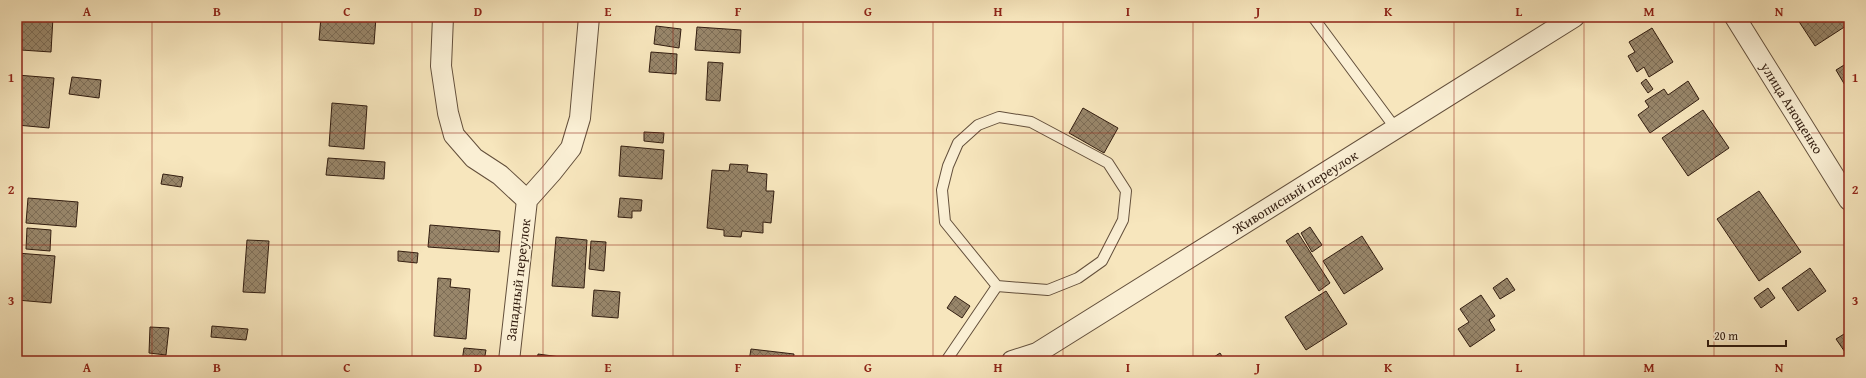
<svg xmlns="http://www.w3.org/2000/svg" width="1866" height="378" viewBox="0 0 1866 378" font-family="'Gentium Book Plus',serif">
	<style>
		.building { fill: url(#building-cross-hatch); stroke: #321d10 }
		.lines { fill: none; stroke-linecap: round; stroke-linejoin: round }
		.service-casing { stroke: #634f3b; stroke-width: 12 }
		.minor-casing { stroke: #634f3b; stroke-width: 22 }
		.service { stroke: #faefd4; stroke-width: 10 }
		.minor { stroke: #faefd4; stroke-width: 20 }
		.grid { fill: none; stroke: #8f2418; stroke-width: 1; stroke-opacity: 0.55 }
		.labels { text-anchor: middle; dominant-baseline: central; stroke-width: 3; stroke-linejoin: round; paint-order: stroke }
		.street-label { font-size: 14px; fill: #321d10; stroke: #faefd4 }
		.neatline { fill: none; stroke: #8f2418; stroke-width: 1.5 }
		.grid-label { font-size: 13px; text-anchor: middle; font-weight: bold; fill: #8f2418 }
	</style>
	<defs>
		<pattern id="building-cross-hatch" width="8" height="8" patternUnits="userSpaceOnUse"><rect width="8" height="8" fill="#98866a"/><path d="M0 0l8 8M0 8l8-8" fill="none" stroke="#7d6d56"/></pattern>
	</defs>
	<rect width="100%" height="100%" fill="#f7e6bd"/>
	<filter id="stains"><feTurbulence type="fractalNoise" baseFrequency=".005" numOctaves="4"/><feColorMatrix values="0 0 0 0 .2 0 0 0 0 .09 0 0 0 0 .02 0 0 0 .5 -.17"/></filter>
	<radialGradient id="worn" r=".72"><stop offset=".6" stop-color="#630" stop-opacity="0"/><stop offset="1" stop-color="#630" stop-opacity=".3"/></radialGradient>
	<!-- building -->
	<g class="building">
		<path d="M18,17H53L51,52L21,50L22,39L17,38Z"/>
		<path d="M321,17H376L374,44L319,40Z"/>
		<path d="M1796,17H1849V24L1815,46Z"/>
		<path d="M656,26L681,29L679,48L654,44Z"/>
		<path d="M697,27L741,30L740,53L695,50Z"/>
		<path d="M1652,28L1673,62L1649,77L1644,67L1637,72L1628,56L1635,52L1629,42Z"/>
		<path d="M651,52L677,54L676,74L649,72Z"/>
		<path d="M708,62L723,63L720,101L706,100Z"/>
		<path d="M1849,62V92L1836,70Z"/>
		<path d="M17,75L54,78L49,128L17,125Z"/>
		<path d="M72,77L101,80L99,98L69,94Z"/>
		<path d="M1646,79L1653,89L1648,93L1641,83Z"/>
		<path d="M1688,81L1699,99L1650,133L1638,115L1649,107L1645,101L1664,89L1668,95Z"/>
		<path d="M332,103L367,106L364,149L329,146Z"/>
		<path d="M1083,108L1118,128L1104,153L1069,133Z"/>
		<path d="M1703,110L1729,148L1688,176L1662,138Z"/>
		<path d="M644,132L664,133L663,143L644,141Z"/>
		<path d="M621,146L664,150L662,179L619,176Z"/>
		<path d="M328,158L385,162L384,179L326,175Z"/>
		<path d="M730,164L748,165L747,172L767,174L766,191H774L771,223L763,222V233L742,231L741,237L724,236V230L707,228L712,170L729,171Z"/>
		<path d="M163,174L183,177L181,187L161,184Z"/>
		<path d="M1759,191L1801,252L1759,281L1717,219Z"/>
		<path d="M28,198L78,202L76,227L26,223Z"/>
		<path d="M620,198L642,200L641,211H632V218L618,217Z"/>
		<path d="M430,225L500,231L499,252L428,247Z"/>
		<path d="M1310,227L1322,245L1312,252L1301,233Z"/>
		<path d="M27,228L51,230L50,251L26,249Z"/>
		<path d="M1298,233L1330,283L1319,291L1286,241Z"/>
		<path d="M1362,236L1383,269L1344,294L1323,261Z"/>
		<path d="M556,237L587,240L584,288L552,286Z"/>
		<path d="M247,240L269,241L265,293L243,292Z"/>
		<path d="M591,241L606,242L604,271L589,269Z"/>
		<path d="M398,251L418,253L417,263L398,261Z"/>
		<path d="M17,253L55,256L51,303L17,300Z"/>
		<path d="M1810,268L1826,291L1798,311L1782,288Z"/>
		<path d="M438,278L451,279L450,287L470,289L466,339L434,336Z"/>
		<path d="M1507,278L1515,290L1500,299L1493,288Z"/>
		<path d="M1768,288L1775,298L1761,308L1754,298Z"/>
		<path d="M594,290L620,292L618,318L592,316Z"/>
		<path d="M1326,291L1347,324L1306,350L1285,317Z"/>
		<path d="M1481,295L1495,316L1489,320L1495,330L1470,347L1458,329L1469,322L1460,309Z"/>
		<path d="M955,296L970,306L962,318L947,308Z"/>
		<path d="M212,326L248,329L246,340L211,337Z"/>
		<path d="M150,327L169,328L166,355L149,353Z"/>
		<path d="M1849,331V354L1847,355L1836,339Z"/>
		<path d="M464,348L486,350L484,361H462Z"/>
		<path d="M751,349L794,354L793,361H749Z"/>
		<path d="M1220,353L1225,361H1208Z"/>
		<path d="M538,354L590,361H537Z"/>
		<path d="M298,357L317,359V361H297Z"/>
	</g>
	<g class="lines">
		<!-- service casing -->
		<g class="service-casing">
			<g id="service">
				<path d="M1313,17L1396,129"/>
				<path d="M999,117L1031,122L1108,163L1126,191L1123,220L1102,261L1078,278L1048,290L997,286L945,222L942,190L948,166L958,143L978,125Z"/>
				<path d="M946,361L997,286"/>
			</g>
		</g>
		<!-- minor casing -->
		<g class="minor-casing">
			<g id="minor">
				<path d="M443,17L441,66L448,113L454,135L474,158L500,175L527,200"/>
				<path d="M1735,17L1849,200"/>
				<path d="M509,361L527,200L552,172L571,148L580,118L589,17"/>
				<path d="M1012,361L1037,353L1574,17"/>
			</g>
		</g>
		<!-- service -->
		<use href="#service" class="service"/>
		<!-- minor -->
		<use href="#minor" class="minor"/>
	</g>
	<!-- grid -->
	<path class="grid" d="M152,17V361M282,17V361M412,17V361M543,17V361M673,17V361M803,17V361M933,17V361M1063,17V361M1193,17V361M1323,17V361M1454,17V361M1584,17V361M1714,17V361M17,133H1849M17,245H1849"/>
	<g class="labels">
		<!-- street labels -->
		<g class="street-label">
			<text transform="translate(1792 108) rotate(58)">улица Анощенко</text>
			<text transform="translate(1295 192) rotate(-32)">Живописный переулок</text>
			<text transform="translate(518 280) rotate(-83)">Западный переулок</text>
		</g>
	</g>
	<!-- margin -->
	<rect width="1866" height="378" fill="none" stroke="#f7e6bd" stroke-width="44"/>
	<!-- scale -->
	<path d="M1708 340v6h78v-6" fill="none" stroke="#321d10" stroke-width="2"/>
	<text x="1714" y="340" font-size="12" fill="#321d10" stroke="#faefd4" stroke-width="3" paint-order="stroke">20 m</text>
	<rect x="22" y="22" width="1822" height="334" class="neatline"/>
	<g class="grid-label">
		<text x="87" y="16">A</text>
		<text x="217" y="16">B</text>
		<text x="347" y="16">C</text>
		<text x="478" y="16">D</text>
		<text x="608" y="16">E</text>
		<text x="738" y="16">F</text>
		<text x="868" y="16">G</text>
		<text x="998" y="16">H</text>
		<text x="1128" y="16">I</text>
		<text x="1258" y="16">J</text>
		<text x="1388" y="16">K</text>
		<text x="1519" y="16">L</text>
		<text x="1649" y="16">M</text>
		<text x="1779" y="16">N</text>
		<text x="11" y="82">1</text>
		<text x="1855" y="82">1</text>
		<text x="11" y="194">2</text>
		<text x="1855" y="194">2</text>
		<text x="11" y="305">3</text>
		<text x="1855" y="305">3</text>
		<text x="87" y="372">A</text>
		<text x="217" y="372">B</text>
		<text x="347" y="372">C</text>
		<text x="478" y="372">D</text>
		<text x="608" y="372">E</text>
		<text x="738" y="372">F</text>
		<text x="868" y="372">G</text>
		<text x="998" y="372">H</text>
		<text x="1128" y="372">I</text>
		<text x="1258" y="372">J</text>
		<text x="1388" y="372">K</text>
		<text x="1519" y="372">L</text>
		<text x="1649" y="372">M</text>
		<text x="1779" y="372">N</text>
	</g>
	<rect width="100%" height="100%" filter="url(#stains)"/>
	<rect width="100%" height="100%" fill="url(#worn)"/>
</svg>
